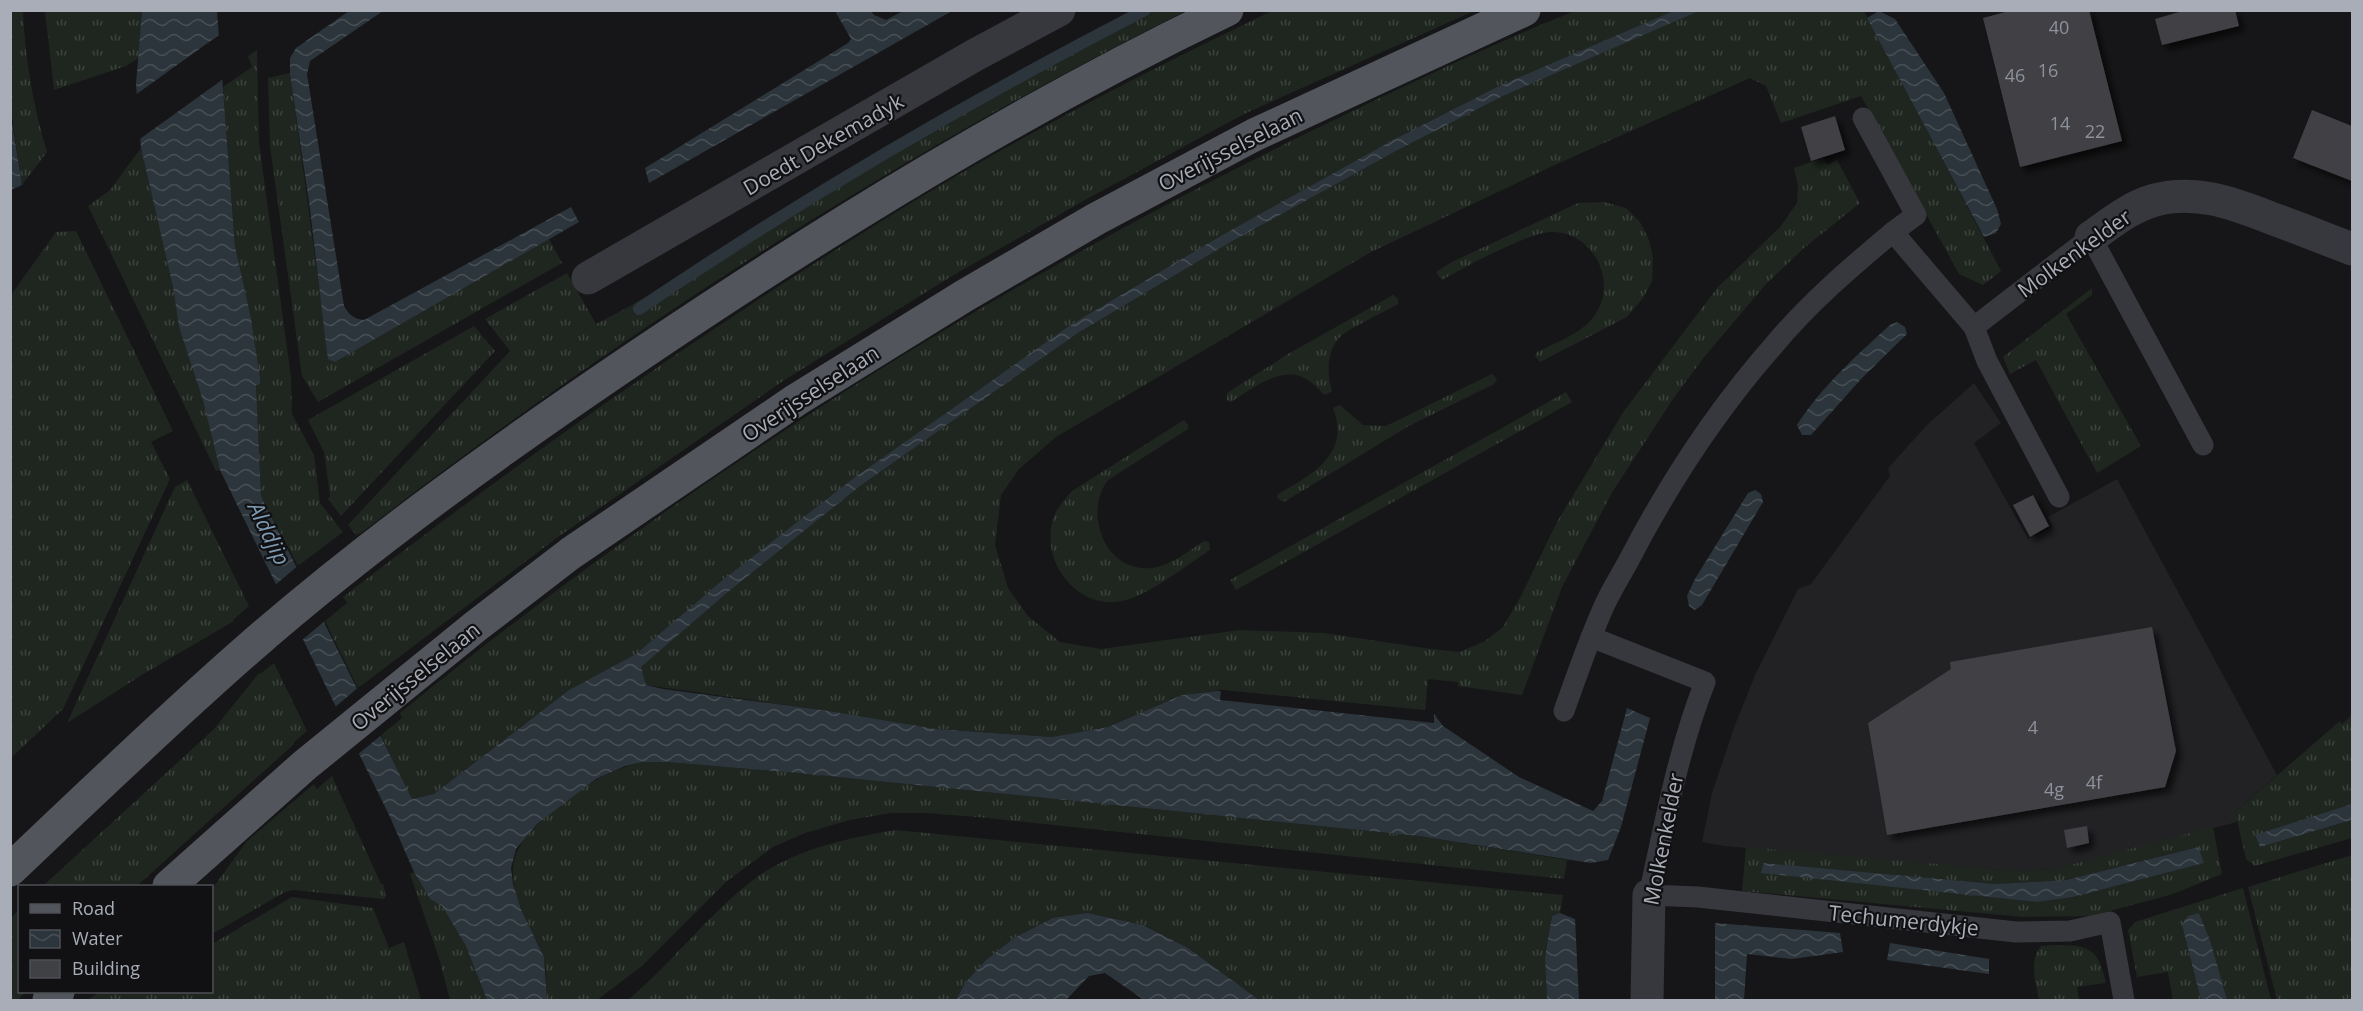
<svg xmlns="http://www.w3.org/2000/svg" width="2363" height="1011" viewBox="0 0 2363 1011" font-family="'Open Sans',sans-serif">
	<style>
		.built { fill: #222225 }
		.grass { fill: url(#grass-tufts); fill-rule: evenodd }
		.water { fill: url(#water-waves) }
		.pier { fill: #161618 }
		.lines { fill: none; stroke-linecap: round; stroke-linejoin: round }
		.stream { stroke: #2c353c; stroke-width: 12 }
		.building { fill: #404145; filter: url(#shadow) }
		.service { stroke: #37383d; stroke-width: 21 }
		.minor { stroke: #37383d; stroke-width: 33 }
		.primary { stroke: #53555c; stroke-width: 33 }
		.labels { text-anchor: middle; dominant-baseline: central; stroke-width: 4.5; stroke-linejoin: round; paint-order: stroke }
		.number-label { font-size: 18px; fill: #8e929b }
		.street-label { font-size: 21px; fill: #a8adb8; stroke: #111113 }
		.water-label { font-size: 22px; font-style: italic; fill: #7f9bb3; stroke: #111113 }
	</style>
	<defs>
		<pattern id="grass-tufts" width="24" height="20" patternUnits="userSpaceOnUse" patternTransform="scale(1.5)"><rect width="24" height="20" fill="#1e261f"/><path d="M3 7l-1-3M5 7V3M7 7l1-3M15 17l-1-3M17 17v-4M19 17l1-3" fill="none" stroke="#3c433d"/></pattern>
		<pattern id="water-waves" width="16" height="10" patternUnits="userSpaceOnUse" patternTransform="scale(1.5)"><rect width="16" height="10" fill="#2c353c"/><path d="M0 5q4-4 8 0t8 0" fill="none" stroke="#485056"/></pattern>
		<filter id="shadow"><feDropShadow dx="5.5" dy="5.5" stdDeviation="3" flood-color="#0009"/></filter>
	</defs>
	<rect width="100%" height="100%" fill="#161618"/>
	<!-- built -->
	<path class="built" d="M1974,383L2001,423L1974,443L2028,539L2053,527L2048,517L2117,479L2277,775L2235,812L2237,822L2055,869L2015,871L1724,846L1702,842L1712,793L1735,725L1756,673L1798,589L1811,584L1890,476L1888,468L1928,424Z"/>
	<!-- grass -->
	<g class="grass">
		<path d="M10,11H23C25,58 33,106 47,152L22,185L11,110Z"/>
		<path d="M45,11H142L139,58L126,66L54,90Z"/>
		<path d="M1139,11H1186C894,156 620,334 361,533L356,535L348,525L510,351L485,319L567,273L596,324L632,305L934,119Z"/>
		<path d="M1272,11H1474L1244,114L1085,200L952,276L783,381L558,537L358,688L325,621L347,603L343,597C529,453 720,319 921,197C1034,129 1153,68 1272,11Z"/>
		<path d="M1575,11H1673L1499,86L1391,141L1224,234L1072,324L719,583L636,654L569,690L434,794L411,799L381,735L402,718L400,713C685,480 998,282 1330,122C1411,83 1492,44 1575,11Z"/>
		<path d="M1699,11H1864L2001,271L1983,285L1959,274L1861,96L1781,123L1766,86L1750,78L1557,164L1371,252L1056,437L1019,469L1001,495L995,545L1008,588L1028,616L1060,642L1101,649L1240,630L1324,633L1431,649L1460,652L1485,641L1503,627L1521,596L1557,522L1624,411L1717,288L1780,227L1797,203L1798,185L1794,168L1823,158L1827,165L1837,160L1860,203L1804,248L1766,284L1705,356L1673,399L1613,491L1562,587L1522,695L1458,686V682L1428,679L1425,711L1221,690L1182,695L1108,727L1052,737L936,729L829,711L646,685L641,667L728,592L860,486L1078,333L1229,243L1396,151L1503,96Z"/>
		<path d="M257,50L259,143L291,377L292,414L314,455L320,503L343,532L298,566L261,496L256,385L260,384V377L251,318L235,246L223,87L252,67L248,56Z"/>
		<path d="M290,73L329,359L335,362L549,239L562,263L318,402L302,376L270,146L268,78Z"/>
		<path d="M141,148L173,287L179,327L203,401L220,470L216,471L88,206L110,190Z"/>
		<path d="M1604,202L1626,208L1640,222L1649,240L1653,258L1652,281L1643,298L1627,317L1540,362L1535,356L1537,352C1555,343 1578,335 1592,319C1620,285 1595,232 1552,232C1531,231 1463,268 1442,280L1437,274V271L1452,262L1578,203Z"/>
		<path d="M76,231L173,431L151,442L170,479L63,709L11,758V295L56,232Z"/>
		<path d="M2092,288V295L2066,314L2141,446L2097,473L2036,360L2010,374L2003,357Z"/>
		<path d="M1393,295L1398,299V304C1385,312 1349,328 1340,337C1326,351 1327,375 1332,391L1325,395C1318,389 1311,380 1302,377C1279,367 1250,390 1231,402L1227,400V393L1288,354Z"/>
		<path d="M474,326L495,351L341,516L328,499L330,496L324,452L308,420Z"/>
		<path d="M1492,374L1497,379L1494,384L1407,427L1284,502L1278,499L1277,495C1312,474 1351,455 1333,408L1340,405L1363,425L1386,426Z"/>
		<path d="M1566,392L1572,402L1236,590L1230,580Z"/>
		<path d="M1184,420L1188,425V429L1108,480C1085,509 1101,564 1141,568C1165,571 1185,553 1204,541L1209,542L1210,550C1187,565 1148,596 1122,601C1078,610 1042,564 1052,522C1055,510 1064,500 1072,491Z"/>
		<path d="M187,480L249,606L233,620L234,621L145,673L67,723L175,487Z"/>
		<path d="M274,663L307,731L294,742V744L137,886H43L214,729L259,673L260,674Z"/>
		<path d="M2352,715V804L2255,836L2260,847L2352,820V838L2255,866L2246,859L2235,812L2340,721L2342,724Z"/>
		<path d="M643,762H667L798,773L1419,836L1567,860L1564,879L978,817L925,813H891L850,820L805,833L773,847L727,881L642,966L597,1000H547C545,985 548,970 543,955C537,939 528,925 522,910C500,858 520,838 559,806C586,785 610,769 643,762Z"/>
		<path d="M332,776L381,884H383L386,896L384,899L293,890L285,892L212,934V889L247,841L314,784L317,789Z"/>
		<path d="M2213,827L2222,874L2173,894L2091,916L2023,917L1742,891L1746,847L2015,871L2055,869ZM2197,847L2203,863L2073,897L2037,902L1761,872L1763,863L1996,884L2066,880Z"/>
		<path d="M895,830L1563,895L1560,913L1552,916L1545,956L1547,1000H1259L1188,948L1144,925L1088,913L1014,938L986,960L965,983L956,1000H628C673,962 710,912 757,877C796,849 848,838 895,830Z"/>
		<path d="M2352,855V1000H2277L2248,887Z"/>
		<path d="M414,872L430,899L442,906L466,946L487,1000H450L439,958L410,874Z"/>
		<path d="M2243,888L2271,1000H2227L2211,943L2199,913L2182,925L2201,1000H2173L2168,972L2137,977L2128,930L2135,922Z"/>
		<path d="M292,897L373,908L389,948L404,942L421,1000H87L100,992H212V944Z"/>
		<path d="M19,909L20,992H26L17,1000H11V918Z"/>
		<path d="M2055,945C2089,945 2098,948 2106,983L2077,987L2079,1000H2039C2036,982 2028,962 2041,946Z"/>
	</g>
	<!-- water -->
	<g class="water">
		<path d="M142,11H217L235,246L251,318L260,377V384L256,385L261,496L412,799L434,794L569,690L636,654L719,583L854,478L1072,324L1224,234L1391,141L1499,86L1673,11H1699L1503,96L1396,151L1229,243L1078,333L860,486L728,592L641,667L646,685L663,689L829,711L936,729L1052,737L1108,727L1182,695L1217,691L1434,714L1443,726L1519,777L1593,811L1602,801L1627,708L1650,718L1621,827L1608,860L1591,863L1419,836L798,773L667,762H643L625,766L596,779L537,824L516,849L511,868L513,884L521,909L544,957L547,1000H487L466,946L442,906L430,899L414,872L390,817L220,470L203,401L179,327L173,287L141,148L136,84Z"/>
		<path d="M349,11H383L310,61L307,74L344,306C349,315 354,319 364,320L571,207L579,222L335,362L328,359L326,345L310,209L290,74V58L296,48Z"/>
		<path d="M835,11H871L874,15L886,20L903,11H952L649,183L645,168L848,43L851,39Z"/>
		<path d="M1879,11L1895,19L1944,93L1997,209L2001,224L1996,233L1984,237L1867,18Z"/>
		<path d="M10,110L22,185L11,190H10Z"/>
		<path d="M1897,322L1905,327L1907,334L1862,378L1811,435H1802L1797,425C1822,386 1856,356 1890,325Z"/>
		<path d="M1755,490L1761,494L1763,502L1702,605L1695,610L1689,606L1687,596L1695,579L1748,493Z"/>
		<path d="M2352,804V820L2260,847L2255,835Z"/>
		<path d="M2198,847L2204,863L2073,897L2037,902L1761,873L1763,863L1996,884L2066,880Z"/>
		<path d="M1088,913L1143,925L1188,948L1259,1000H1144L1105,973L1089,976L1066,1000H956L965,983L986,960L1014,938L1053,918Z"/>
		<path d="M1560,913L1575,919L1579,1000H1547L1545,957L1552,916Z"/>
		<path d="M2199,913L2211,943L2227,1000H2201L2182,925L2188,916Z"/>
		<path d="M1715,923L1840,933L1843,952L1792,959L1747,954L1744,1000H1715Z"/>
		<path d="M1890,943L1989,959V974L1887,960Z"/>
	</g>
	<!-- pier -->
	<g class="pier">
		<path d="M223,32L226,77L137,141L134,96Z"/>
		<path d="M300,564L327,619L301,641L274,586Z"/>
		<path d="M360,686L384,733L357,755L334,708Z"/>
		<path d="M1221,690L1434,711V723L1220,700Z"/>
	</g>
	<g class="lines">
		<!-- stream -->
		<path class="stream" d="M639,309C801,199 971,100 1145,10"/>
	</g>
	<!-- building -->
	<g class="building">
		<path d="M2013,10H2089L2122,141L2020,167L1983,18Z"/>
		<path d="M2186,10H2235L2239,26L2162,45L2155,19Z"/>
		<path d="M2312,110L2352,126V181L2293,158Z"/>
		<path d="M1835,116L1845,150L1811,161L1801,127Z"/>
		<path d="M2033,495L2049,526L2030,537L2013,505Z"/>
		<path d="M2152,627L2176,751L2165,787L1887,835L1868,723L1951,669L1950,662Z"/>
		<path d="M2087,826L2089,843L2067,848L2064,830Z"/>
	</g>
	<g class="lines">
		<!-- service -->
		<g class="service">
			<path d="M1863,118L1916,215L1893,232"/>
			<path d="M1974,327L2091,237L2203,445"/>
			<path d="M1591,637L1705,682C1678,751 1665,823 1649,895L1698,897L2016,932L2070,931L2110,922L2124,1000"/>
			<path d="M1564,711C1577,675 1589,639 1605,604C1612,589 1621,575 1629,560C1669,483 1716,411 1774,345C1809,303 1851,267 1893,232L1974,327L1987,361L2059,497"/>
		</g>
		<!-- minor -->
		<g class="minor">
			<path d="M2091,237C2111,223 2130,207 2155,200C2199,188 2239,206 2279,221C2304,230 2328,240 2352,249"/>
			<path d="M588,278L975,55L1059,10"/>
			<path d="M1647,1000L1649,895"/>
		</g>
		<!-- primary -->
		<g class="primary">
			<path d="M10,870C88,796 166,721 247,650C369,543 509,443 644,352C831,226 1023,108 1227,10"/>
			<path d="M169,886L305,765L476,626L571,553L796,400L964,296L1096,219L1254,135L1524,10"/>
			<path d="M49,1000L58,992"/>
		</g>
	</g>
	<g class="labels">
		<!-- number labels -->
		<g class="number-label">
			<text x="2059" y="27">40</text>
			<text x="2048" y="70">16</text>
			<text x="2015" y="75">46</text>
			<text x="2060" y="123">14</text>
			<text x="2095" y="131">22</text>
			<text x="2033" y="727">4</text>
			<text x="2094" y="782">4f</text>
			<text x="2054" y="789">4g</text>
		</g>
		<!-- street labels -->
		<g class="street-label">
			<text transform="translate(823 144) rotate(-30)">Doedt Dekemadyk</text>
			<text transform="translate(1230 149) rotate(-27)">Overijsselselaan</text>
			<text transform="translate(2074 253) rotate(-36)">Molkenkelder</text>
			<text transform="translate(810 393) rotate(-33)">Overijsselselaan</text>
			<text transform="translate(415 676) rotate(-39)">Overijsselselaan</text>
			<text transform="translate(1663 839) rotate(-79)">Molkenkelder</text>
			<text transform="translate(1904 920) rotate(6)">Techumerdykje</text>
		</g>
		<!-- water labels -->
		<g class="water-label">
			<text transform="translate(270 533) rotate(64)">Alddjip</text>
		</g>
	</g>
	<!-- border -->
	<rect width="2363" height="1011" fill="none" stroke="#a8adb8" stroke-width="24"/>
	<!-- legend -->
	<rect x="18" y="885" width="195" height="108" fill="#111113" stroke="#4d4f55" stroke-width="1.5"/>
	<rect x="30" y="904" width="30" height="9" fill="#53555c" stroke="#4d4f55" stroke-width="1.5"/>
	<text x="72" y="915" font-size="18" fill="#a8adb8">Road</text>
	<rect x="30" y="930" width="30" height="18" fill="url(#water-waves)" stroke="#4d4f55" stroke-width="1.5"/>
	<text x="72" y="945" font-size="18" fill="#a8adb8">Water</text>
	<rect x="30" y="960" width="30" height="18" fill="#404145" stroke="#4d4f55" stroke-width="1.5"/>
	<text x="72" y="975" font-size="18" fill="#a8adb8">Building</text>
</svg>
